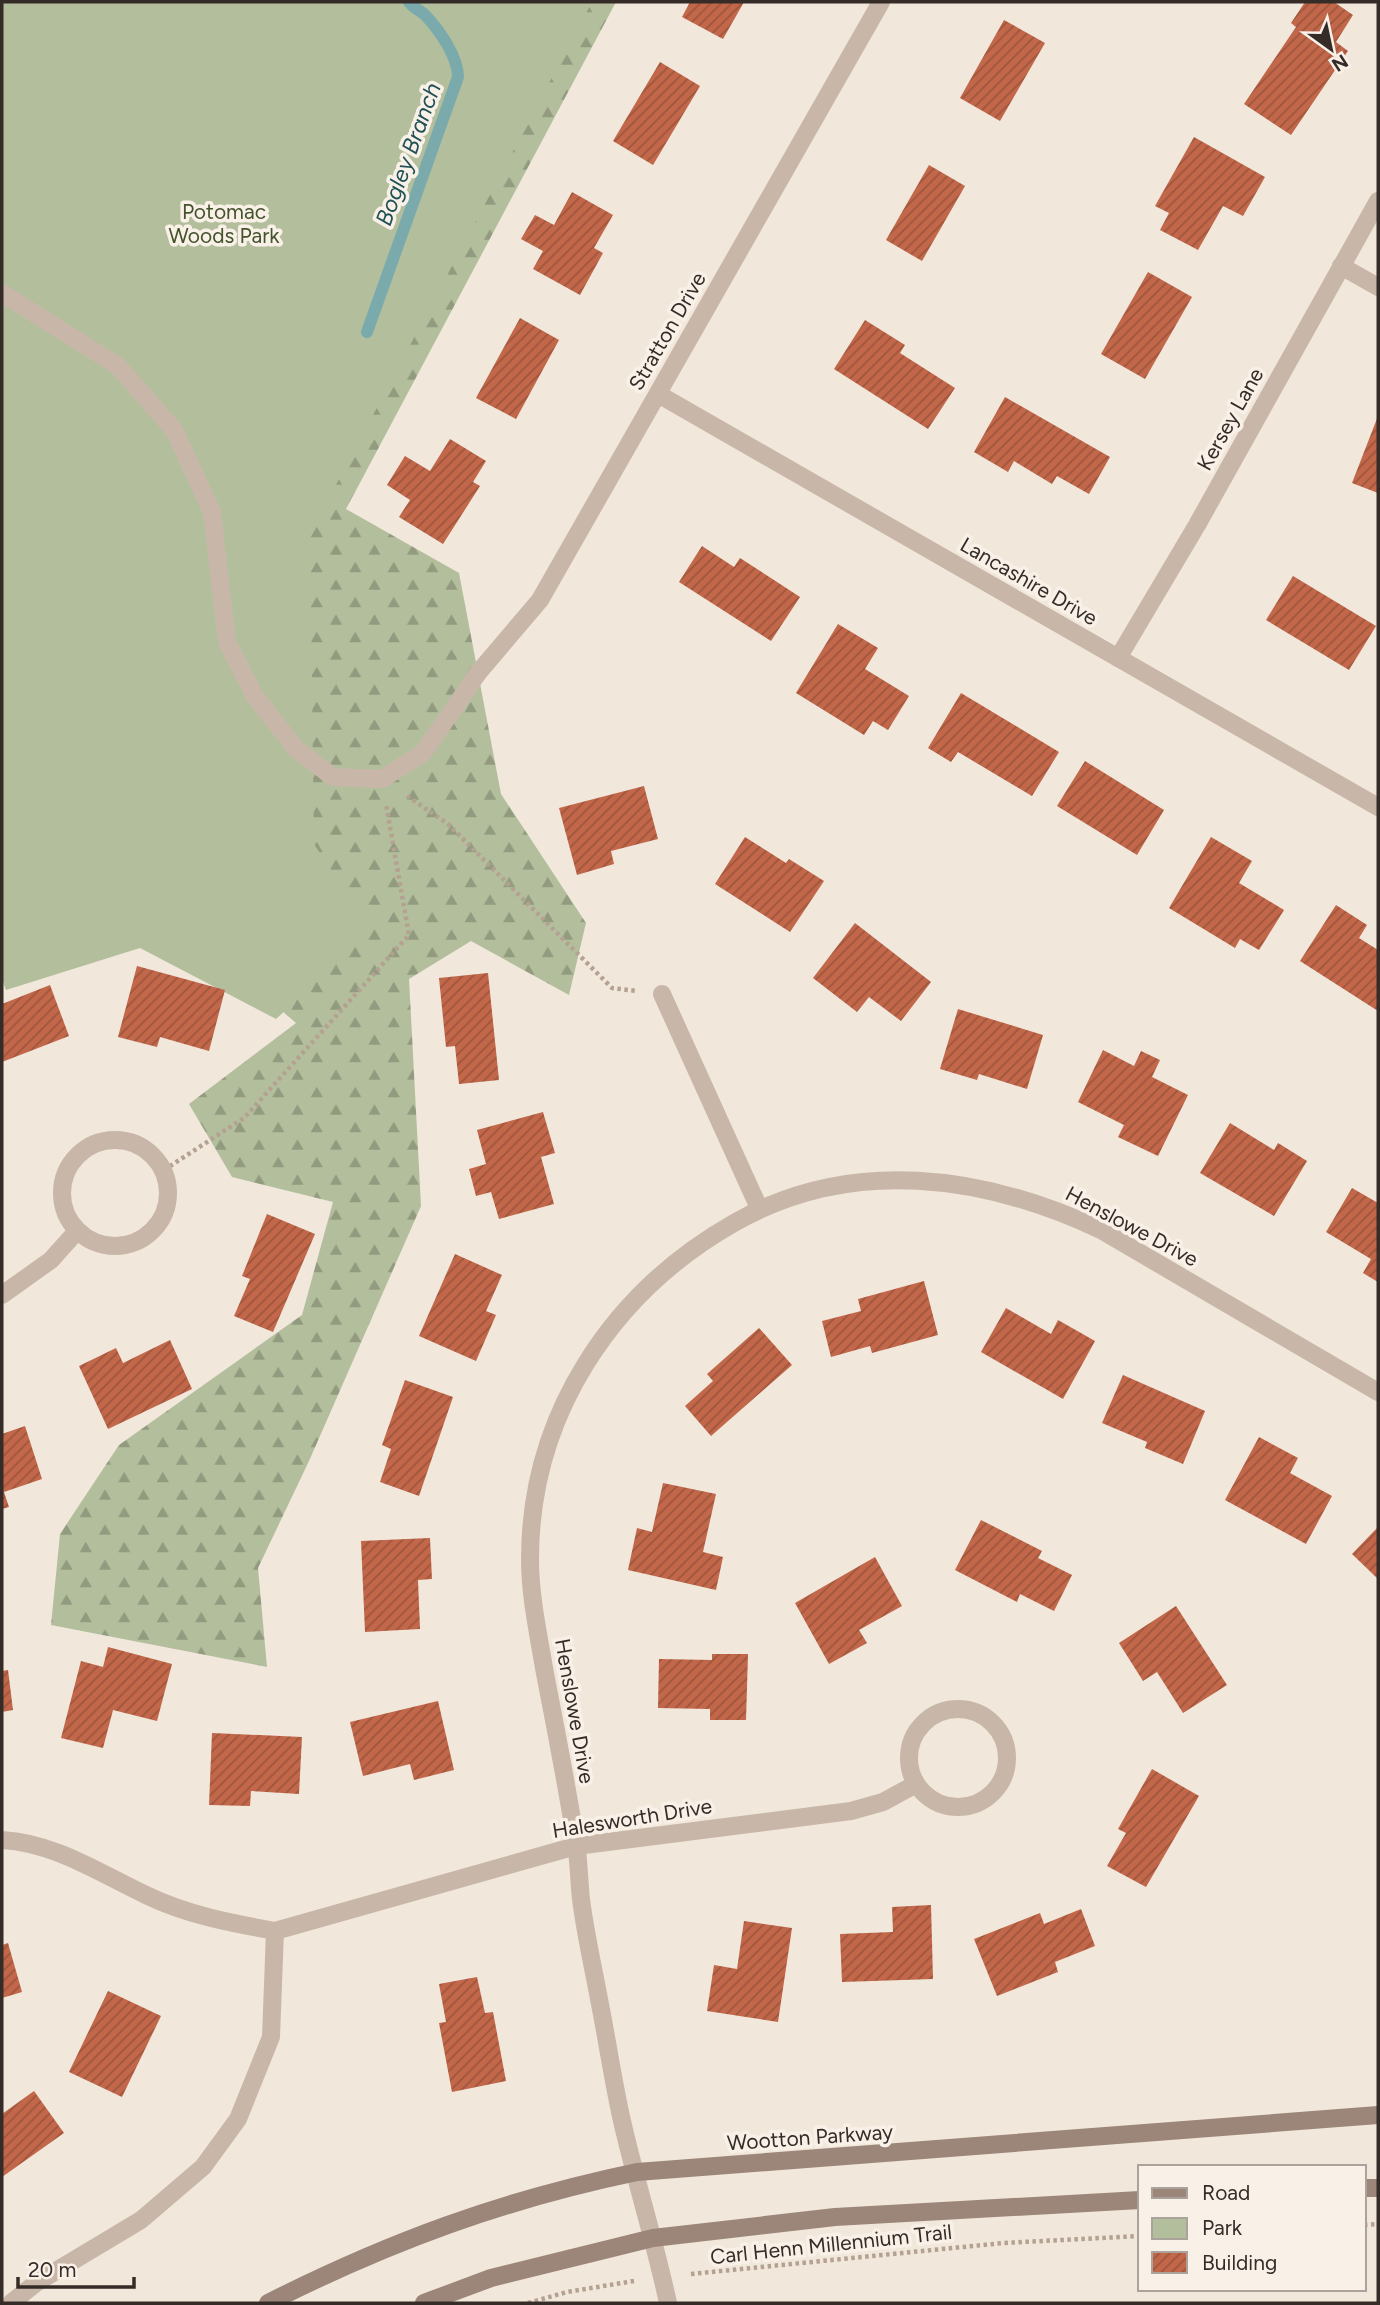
<svg xmlns="http://www.w3.org/2000/svg" width="1380" height="2305" viewBox="0 0 1380 2305" font-family="Figtree,sans-serif">
	<style>
		.forest { fill: url(#forest-firs) }
		.park { fill: #b3bf9c }
		.lines { fill: none; stroke-linecap: round; stroke-linejoin: round }
		.stream { stroke: #7baaad; stroke-width: 12 }
		.building { fill: url(#building-hatch) }
		.path { stroke: #b4a192; stroke-width: 4.5; stroke-dasharray: 3.5 3.5; stroke-linecap: butt }
		.service { stroke: #c8b7a8; stroke-width: 18 }
		.minor { stroke: #c8b7a8; stroke-width: 18 }
		.secondary { stroke: #9c8679; stroke-width: 18 }
		.labels { text-anchor: middle; dominant-baseline: central; stroke-width: 7; stroke-linejoin: round; paint-order: stroke }
		.park-label { font-size: 21px; fill: #44532c; stroke: #f9f1e8 }
		.street-label { font-size: 21px; fill: #352c28; stroke: #f9f1e8 }
		.water-label { font-size: 23px; font-style: italic; fill: #1f5155; stroke: #f9f1e8 }
	</style>
	<defs>
		<pattern id="forest-firs" width="22" height="20" patternUnits="userSpaceOnUse" patternTransform="scale(1.75)"><rect width="22" height="20" fill="#b3bf9c"/><path d="M5 1l3.5 6h-7zM16 11l3.5 6h-7z" fill="#929b7f"/></pattern>
		<pattern id="building-hatch" width="6" height="6" patternUnits="userSpaceOnUse" patternTransform="scale(1.75)"><rect width="6" height="6" fill="#c26749"/><path d="M-1 1l2-2M0 6l6-6M5 7l2-2" fill="none" stroke="#9e553d"/></pattern>
	</defs>
	<rect width="100%" height="100%" fill="#f1e7db"/>
	<!-- forest -->
	<path class="forest" d="M2,2H616L346,509L459,573L501,794L586,923L569,995L471,941L409,979L421,1206L309,1461L258,1568L267,1667L51,1625L60,1534L119,1445L302,1315L333,1202L232,1177L189,1104L296,1023L161,907Z"/>
	<!-- park -->
	<path class="park" d="M2,2H592L310,534L314,844L371,931L276,1019L140,948L6,990L2,979Z"/>
	<g class="lines">
		<!-- stream -->
		<path class="stream" d="M367,332L458,77C458,57 440,31 426,16C421,10 414,9 409,2"/>
	</g>
	<!-- building -->
	<g class="building">
		<path d="M690,2H744L723,39L682,17Z"/>
		<path d="M1305,2H1334L1353,15L1336,42L1348,51L1291,135L1244,104L1296,27L1291,23Z"/>
		<path d="M1004,20L1045,43L1000,121L960,98Z"/>
		<path d="M660,62L700,86L653,165L613,141Z"/>
		<path d="M1194,137L1265,177L1243,216L1223,206L1198,250L1160,230L1169,213L1155,206Z"/>
		<path d="M929,165L965,186L922,261L886,240Z"/>
		<path d="M572,192L613,215L594,248L603,253L580,295L533,269L543,251L521,239L535,215L554,225Z"/>
		<path d="M1148,272L1192,297L1145,379L1101,354Z"/>
		<path d="M520,318L559,340L516,419L476,398Z"/>
		<path d="M865,320L905,345L900,353L955,388L928,429L834,369Z"/>
		<path d="M1005,397L1110,457L1089,494L1057,476L1052,484L1014,461L1008,472L974,452Z"/>
		<path d="M1378,416V493L1352,483Z"/>
		<path d="M450,439L486,461L473,482L480,486L443,544L399,517L410,500L387,485L405,456L430,471Z"/>
		<path d="M702,546L734,567L740,558L800,597L771,641L679,582Z"/>
		<path d="M1293,576L1376,626L1349,670L1266,620Z"/>
		<path d="M838,624L878,648L865,669L909,696L888,730L873,721L864,735L796,693Z"/>
		<path d="M961,693L1059,752L1032,796L958,752L951,762L928,748Z"/>
		<path d="M1085,761L1164,810L1137,855L1057,806Z"/>
		<path d="M644,786L658,839L611,851L614,864L577,875L559,808Z"/>
		<path d="M745,837L786,863L789,859L824,881L790,932L715,884Z"/>
		<path d="M1211,837L1252,861L1239,883L1284,910L1259,950L1240,939L1235,948L1169,908Z"/>
		<path d="M1336,905L1367,925L1359,938L1378,950V1011L1300,961Z"/>
		<path d="M855,923L931,982L901,1021L869,997L857,1012L813,978Z"/>
		<path d="M137,966L225,990L209,1051L160,1037L157,1047L118,1037Z"/>
		<path d="M488,973L499,1080L459,1084L455,1046L446,1047L439,978Z"/>
		<path d="M50,985L69,1036L2,1062V1004Z"/>
		<path d="M958,1009L1043,1035L1027,1089L979,1074L977,1080L940,1069Z"/>
		<path d="M1103,1050L1134,1066L1141,1051L1160,1060L1152,1077L1188,1095L1158,1156L1118,1137L1124,1125L1078,1102Z"/>
		<path d="M543,1112L555,1153L541,1157L554,1204L499,1219L491,1192L476,1196L469,1169L486,1164L477,1130Z"/>
		<path d="M1230,1123L1274,1150L1278,1143L1307,1161L1274,1216L1200,1173Z"/>
		<path d="M1352,1188L1378,1203V1282L1363,1273L1371,1259L1326,1232Z"/>
		<path d="M267,1214L315,1234L273,1332L234,1316L250,1279L242,1276Z"/>
		<path d="M455,1254L502,1275L486,1311L496,1315L476,1361L419,1336Z"/>
		<path d="M924,1281L938,1335L872,1353L870,1346L831,1357L822,1321L861,1311L858,1299Z"/>
		<path d="M1006,1308L1051,1334L1058,1320L1095,1341L1063,1399L981,1352Z"/>
		<path d="M759,1328L792,1365L711,1436L685,1406L713,1381L707,1374Z"/>
		<path d="M170,1340L192,1389L108,1429L79,1366L116,1348L123,1363Z"/>
		<path d="M1123,1375L1205,1411L1183,1464L1145,1448L1147,1442L1102,1423Z"/>
		<path d="M405,1380L453,1397L419,1496L380,1482L391,1449L382,1445Z"/>
		<path d="M25,1426L42,1479L4,1492L9,1507L2,1509V1434Z"/>
		<path d="M1259,1437L1298,1458L1290,1473L1332,1496L1306,1544L1225,1500Z"/>
		<path d="M663,1483L716,1494L703,1552L723,1557L716,1590L628,1570L637,1528L652,1532Z"/>
		<path d="M981,1520L1042,1551L1038,1558L1072,1575L1054,1611L1020,1594L1017,1602L955,1570Z"/>
		<path d="M1378,1527V1579L1352,1554Z"/>
		<path d="M430,1538L432,1579L418,1580L420,1629L365,1632L361,1541Z"/>
		<path d="M875,1557L902,1606L859,1630L867,1643L829,1664L795,1603Z"/>
		<path d="M1176,1606L1227,1685L1183,1713L1157,1672L1143,1681L1119,1643Z"/>
		<path d="M108,1647L172,1664L157,1721L113,1710L103,1748L61,1738L81,1661L103,1667Z"/>
		<path d="M712,1654H748L746,1720H710V1709L658,1708L659,1659L712,1660Z"/>
		<path d="M8,1670L13,1710L2,1712V1671Z"/>
		<path d="M438,1701L454,1770L414,1780L410,1764L363,1776L350,1722Z"/>
		<path d="M212,1733L302,1737L299,1794L251,1791L250,1806L209,1805Z"/>
		<path d="M1152,1769L1199,1796L1146,1887L1107,1866L1126,1833L1118,1829Z"/>
		<path d="M931,1905L933,1979L842,1982L840,1934L893,1932L892,1907Z"/>
		<path d="M1081,1909L1095,1946L1055,1962L1058,1972L997,1996L974,1939L1040,1913L1044,1924Z"/>
		<path d="M744,1921L792,1928L778,2022L707,2011L714,1965L737,1969Z"/>
		<path d="M8,1943L22,1992L2,1998V1945Z"/>
		<path d="M477,1977L485,2013L493,2012L506,2081L452,2092L439,2023L446,2022L439,1984Z"/>
		<path d="M108,1991L161,2016L122,2097L69,2072Z"/>
		<path d="M34,2091L64,2133L2,2177V2114Z"/>
	</g>
	<g class="lines">
		<!-- path -->
		<g class="path">
			<path d="M407,796L448,824L612,988L637,991"/>
			<path d="M164,1170L244,1118L409,935L386,804"/>
			<path d="M1364,2225L1378,2224"/>
			<path d="M691,2274L1003,2243L1140,2236"/>
			<path d="M528,2303L567,2292L634,2281"/>
		</g>
		<!-- service -->
		<path class="service" d="M2,293L118,366L174,430L212,512L227,642L254,695L296,749L333,777L382,779L423,753L478,673"/>
		<!-- minor -->
		<g class="minor">
			<path d="M1341,266L1378,287"/>
			<path d="M658,394L1378,807"/>
			<path d="M1118,658L1197,525L1378,201"/>
			<path d="M478,673L540,600L881,2"/>
			<path d="M662,994L759,1208"/>
			<circle cx="115" cy="1193" r="53"/>
			<path d="M2,1295L51,1260L77,1231"/>
			<circle cx="958" cy="1758" r="49"/>
			<path d="M2,1840C55,1843 99,1873 146,1895C187,1915 231,1923 275,1931L271,2037L238,2119L203,2167L141,2220L36,2283L11,2303"/>
			<path d="M275,1931L576,1846L851,1811L883,1802L916,1784"/>
			<path d="M668,2303C655,2242 636,2182 622,2121C613,2081 607,2039 599,1999C593,1966 585,1932 581,1899C579,1881 579,1862 576,1844C567,1785 555,1726 544,1668C538,1632 530,1596 530,1559C530,1416 611,1293 734,1223C851,1156 984,1175 1101,1230L1378,1392"/>
		</g>
		<!-- secondary -->
		<g class="secondary">
			<path d="M1364,2188H1378"/>
			<path d="M268,2303C391,2241 503,2200 637,2172L1378,2115"/>
			<path d="M424,2303L491,2278L653,2238L835,2217L1140,2200"/>
		</g>
	</g>
	<g class="labels">
		<!-- park labels -->
		<g class="park-label">
			<text x="224" y="211">Potomac<tspan x="224" dy="24">Woods Park</tspan></text>
		</g>
		<!-- street labels -->
		<g class="street-label">
			<text transform="translate(667 331) rotate(-60)">Stratton Drive</text>
			<text transform="translate(1230 419) rotate(-61)">Kersey Lane</text>
			<text transform="translate(1029 581) rotate(30)">Lancashire Drive</text>
			<text transform="translate(1132 1226) rotate(28)">Henslowe Drive</text>
			<text transform="translate(575 1711) rotate(80)">Henslowe Drive</text>
			<text transform="translate(632 1818) rotate(-9)">Halesworth Drive</text>
			<text transform="translate(810 2137) rotate(-4)">Wootton Parkway</text>
			<text transform="translate(831 2244) rotate(-6)">Carl Henn Millennium Trail</text>
		</g>
		<!-- water labels -->
		<g class="water-label">
			<text transform="translate(408 154) rotate(-70)">Bogley Branch</text>
		</g>
	</g>
	<!-- border -->
	<rect width="1380" height="2305" fill="none" stroke="#352c28" stroke-width="7"/>
	<!-- legend -->
	<rect x="1138" y="2165" width="228" height="126" fill="#f9f1e8" stroke="#aba29b" stroke-width="2"/>
	<rect x="1152" y="2188" width="35" height="10" fill="#9c8679" stroke="#aba29b" stroke-width="2"/>
	<text x="1202" y="2200" font-size="21" fill="#352c28">Road</text>
	<rect x="1152" y="2218" width="35" height="21" fill="#b3bf9c" stroke="#aba29b" stroke-width="2"/>
	<text x="1202" y="2235" font-size="21" fill="#352c28">Park</text>
	<rect x="1152" y="2252" width="35" height="21" fill="url(#building-hatch)" stroke="#aba29b" stroke-width="2"/>
	<text x="1202" y="2270" font-size="21" fill="#352c28">Building</text>
	<!-- north arrow -->
	<g transform="translate(1331 49) rotate(147)" stroke="#f9f1e8" stroke-width="5" paint-order="stroke">
	<path d="M0-5L12 26L0 18L-12 26Z" fill="#352c28"/>
	<text y="-10" font-size="19" font-weight="bold" text-anchor="middle" fill="#352c28">N</text>
	</g>
	<!-- scale -->
	<path d="M18 2277v10h116v-10" fill="none" stroke="#352c28" stroke-width="3.5"/>
	<text x="28" y="2277" font-size="21" fill="#352c28" stroke="#f9f1e8" stroke-width="5" paint-order="stroke">20 m</text>
</svg>
